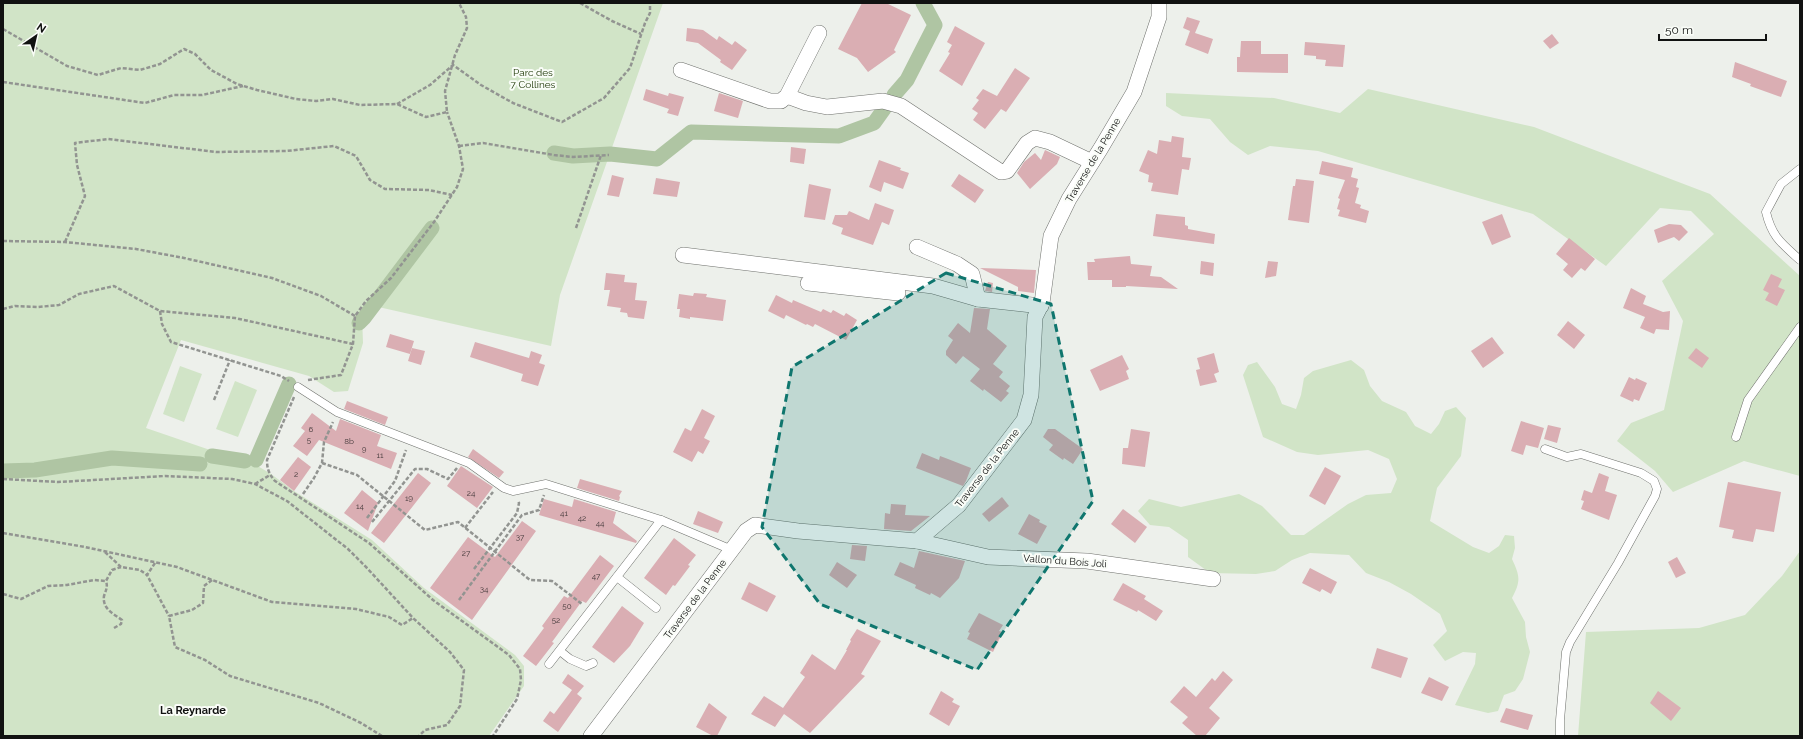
<svg xmlns="http://www.w3.org/2000/svg" width="1803" height="739" viewBox="0 0 1803 739" font-family="Raleway,sans-serif">
	<style>
		.green { fill: #d1e4c7 }
		.lines { fill: none; stroke-linecap: round; stroke-linejoin: round }
		.canal { stroke: #afc5a3; stroke-width: 15 }
		.building { fill: #daaeb3 }
		.service-casing { stroke: #6f716d; stroke-width: 9 }
		.minor-casing { stroke: #6f716d; stroke-width: 16 }
		.path { stroke: #929491; stroke-width: 2.5; stroke-dasharray: 4 2; stroke-linecap: butt }
		.service { stroke: #fff; stroke-width: 8 }
		.minor { stroke: #fff; stroke-width: 15 }
		.marked { fill: #0f766e; fill-opacity: 0.2; stroke: #0f766e; stroke-width: 3; stroke-dasharray: 8 5; stroke-linejoin: round }
		.labels { text-anchor: middle; dominant-baseline: central; stroke-width: 4; stroke-linejoin: round; paint-order: stroke }
		.number-label { font-size: 8px; fill: #43393a }
		.park-label { font-size: 10px; fill: #193301; stroke: #fafdf8 }
		.street-label { font-size: 10px; fill: #111211; stroke: #fafdf8 }
		.neighbourhood-label { font-size: 11px; font-weight: bold; fill: #111211; stroke: #fafdf8 }
	</style>
	<rect width="100%" height="100%" fill="#edf0eb"/>
	<!-- green -->
	<g class="green">
		<path d="M3,3H663L560,295L551,346L374,306L362,315L363,343L348,391L334,392L309,376L181,340L146,428L213,451L251,462L271,474L294,491L372,540L424,588L515,655L524,666V686L489,736H3Z"/>
		<path d="M1368,89L1534,127L1710,194L1800,276V476L1744,461L1673,492L1655,471L1617,441L1631,423L1664,410L1683,321L1662,281L1714,234L1691,211L1660,208L1606,266L1533,214L1318,151L1270,146L1248,155L1230,142L1210,119L1182,116L1166,106V93L1274,98L1340,113Z"/>
		<path d="M1351,360L1364,370L1370,386L1382,401L1406,412L1415,426L1431,434L1439,424L1445,411L1456,407L1466,418L1461,456L1437,488L1430,521L1473,547L1489,553L1499,546L1505,535L1514,536L1515,548L1512,559C1520,576 1521,581 1512,598L1525,622L1526,637L1530,652L1523,679L1515,691L1504,695L1498,711L1488,713L1455,705L1475,664L1476,653L1463,652L1445,661L1433,645L1447,631L1440,614L1411,594L1389,582L1366,573L1349,555L1310,553L1292,560L1275,571L1256,574L1210,573L1188,557V540L1169,527L1150,525L1138,511L1149,499L1181,507L1239,494L1262,506L1291,535H1304L1348,504L1366,495L1391,493L1397,479L1389,459L1368,450L1318,455L1297,452L1263,437L1243,375L1248,365L1257,362L1275,387L1282,404L1296,409L1301,395L1304,378L1313,371Z"/>
		<path d="M180,366L202,374L184,422L163,414Z"/>
		<path d="M235,381L257,390L238,437L216,429Z"/>
		<path d="M1800,551V736H1578L1586,632L1699,628L1745,615L1782,576Z"/>
	</g>
	<g class="lines">
		<!-- canal -->
		<g class="canal">
			<path d="M894,95L907,80L935,25L923,3"/>
			<path d="M554,153L573,156L610,154L657,159L691,132L839,136L874,123L884,109"/>
			<path d="M359,323L364,318L432,228"/>
			<path d="M212,456L245,461"/>
			<path d="M256,460L289,384"/>
			<path d="M3,471L35,470L112,458L200,464"/>
		</g>
	</g>
	<!-- building -->
	<g class="building">
		<path d="M862,3H886L911,15L894,50L896,52L868,72L857,58L838,49Z"/>
		<path d="M1187,17L1200,21L1195,33L1213,39L1208,54L1185,45L1190,31L1183,28Z"/>
		<path d="M955,26L985,43L962,86L939,71L950,53L948,52L952,45L947,42Z"/>
		<path d="M687,28L703,30L717,40L719,36L732,45L735,41L747,50L732,70L720,62L721,60L698,43L686,41Z"/>
		<path d="M1552,34L1559,43L1550,49L1543,41Z"/>
		<path d="M1241,41H1261V54H1288V73L1237,72V57H1240Z"/>
		<path d="M1305,42L1345,45L1343,67L1325,66L1326,60L1316,59V56L1304,55Z"/>
		<path d="M1735,62L1787,81L1781,97L1750,86L1751,84L1732,77Z"/>
		<path d="M1015,68L1030,78L1006,112L1001,109L985,129L973,120L978,113L972,109L979,100L976,98L983,89L997,96Z"/>
		<path d="M646,89L668,96L669,93L684,97L678,116L667,113L669,109L643,100Z"/>
		<path d="M719,93L743,101L738,118L714,111Z"/>
		<path d="M1172,136L1184,138L1182,157L1191,158L1189,170L1182,169L1178,195L1151,191L1153,183L1148,182L1149,175L1139,171L1148,150L1157,154L1159,140L1171,142Z"/>
		<path d="M791,147L806,149L804,164L790,162Z"/>
		<path d="M1045,150L1060,157L1057,164L1030,189L1017,173L1024,162L1035,153L1041,160Z"/>
		<path d="M879,160L901,168L900,170L909,173L903,189L884,182L881,192L869,187Z"/>
		<path d="M1322,161L1353,168L1351,177L1358,179L1356,187L1359,188L1355,203L1361,205L1360,208L1369,211L1366,223L1338,216L1340,210L1337,209L1340,199L1338,198L1345,180L1319,174Z"/>
		<path d="M959,174L984,190L975,203L951,186Z"/>
		<path d="M612,175L624,178L619,197L607,195Z"/>
		<path d="M656,178L680,182L677,197L653,194Z"/>
		<path d="M1296,179L1314,181L1309,223L1288,220L1293,186H1295Z"/>
		<path d="M809,184L831,189L825,220L804,217Z"/>
		<path d="M875,203L894,210L889,225L882,222L873,245L841,234L843,228L832,224L835,215H847L849,211L869,220Z"/>
		<path d="M1156,214L1185,217V225L1188,226V229L1215,234L1214,244L1153,236Z"/>
		<path d="M1502,214L1511,237L1492,245L1482,222Z"/>
		<path d="M1669,224L1681,225L1688,232L1679,241L1674,237L1658,243L1654,230Z"/>
		<path d="M1569,238L1595,259L1585,271L1581,268L1572,278L1563,270L1568,264L1556,254Z"/>
		<path d="M1130,256L1131,264L1152,266L1150,276L1161,277L1178,289L1126,286V287H1112V280H1088L1087,262H1095L1094,259Z"/>
		<path d="M1201,261L1214,263L1213,276L1200,274Z"/>
		<path d="M1268,261L1278,262L1276,276L1265,278Z"/>
		<path d="M980,268L1036,270L1034,293L1018,291V287Z"/>
		<path d="M606,273L625,275L624,282L637,283L635,300L647,301L644,319L628,317L627,313L620,312L621,308L607,306L610,290H604Z"/>
		<path d="M1771,274L1782,279L1778,287L1785,290L1777,306L1765,300L1769,293L1763,290Z"/>
		<path d="M988,282L993,283L992,292L985,291Z"/>
		<path d="M1631,288L1646,296L1643,304L1663,312L1670,311L1669,330L1656,329L1654,334L1640,328L1645,317L1623,308Z"/>
		<path d="M694,293L707,294L706,297L726,300L723,321L690,317V319L679,317L680,309H677L679,294L693,296Z"/>
		<path d="M776,295L792,303L793,300L821,312L823,309L831,313L833,310L844,316L846,313L857,320L846,340L815,324L813,327L807,324L806,325L786,315L784,319L768,311Z"/>
		<path d="M974,308L990,309L987,329L1007,346L993,364L1003,372L999,377L1010,386L1006,391L1009,393L1001,402L984,389L983,391L970,381L980,369L963,356L956,364L946,355V351L953,340L948,336L958,323L970,333Z"/>
		<path d="M1568,321L1585,335L1574,349L1557,335Z"/>
		<path d="M390,334L414,341L410,354L386,347Z"/>
		<path d="M1492,337L1504,353L1483,368L1471,351Z"/>
		<path d="M475,342L529,358L531,351L542,355L539,363L545,365L538,386L521,381L523,374L470,357Z"/>
		<path d="M412,348L425,351L421,365L408,361Z"/>
		<path d="M1696,348L1709,358L1702,368L1688,358Z"/>
		<path d="M1214,353L1219,372L1214,374L1217,382L1200,386L1196,370L1200,369L1197,358Z"/>
		<path d="M1122,355L1129,369L1126,371L1129,379L1100,391L1090,370Z"/>
		<path d="M1629,377L1635,380L1636,378L1647,383L1639,401L1634,399L1633,402L1620,396Z"/>
		<path d="M347,401L388,417L385,425L344,409Z"/>
		<path d="M702,409L715,416L704,438L710,441L703,454L698,451L692,462L673,452L685,428L691,431Z"/>
		<path d="M312,413L336,431L340,419L381,435L377,446L397,453L391,469L319,440L307,456L293,446L305,431L301,428Z"/>
		<path d="M1521,421L1544,428L1538,448L1526,445L1523,455L1511,451Z"/>
		<path d="M1548,425L1561,428L1557,443L1544,439Z"/>
		<path d="M1048,429H1055L1083,449L1073,464L1064,458L1063,460L1049,450L1053,445L1043,437Z"/>
		<path d="M1131,429L1150,432L1145,467L1122,464L1123,448H1128Z"/>
		<path d="M473,449L504,472L499,478L468,457Z"/>
		<path d="M922,453L939,460L940,456L948,459L971,468L966,481L963,486L916,468Z"/>
		<path d="M298,457L311,467L294,491L280,480Z"/>
		<path d="M461,466L493,487L477,508L447,486Z"/>
		<path d="M1325,467L1341,476L1325,505L1309,496Z"/>
		<path d="M418,473L431,483L384,543L371,533Z"/>
		<path d="M1599,473L1609,477L1605,491L1617,495L1609,520L1581,509L1584,501L1581,500L1584,490L1592,493Z"/>
		<path d="M580,479L622,491L619,496L620,497L619,501L577,488Z"/>
		<path d="M1728,482L1781,492L1774,532L1756,529L1753,542L1732,538L1734,530L1719,527Z"/>
		<path d="M362,490L378,503L368,531L344,513Z"/>
		<path d="M1002,497L1009,506L989,522L982,514Z"/>
		<path d="M544,499L572,507L574,499L616,512L613,523L637,541L636,543L539,515Z"/>
		<path d="M891,504L906,505L905,515L930,516L911,531L884,529L885,513L890,514Z"/>
		<path d="M1123,509L1147,527L1135,543L1111,524Z"/>
		<path d="M698,511L723,522L718,533L693,524Z"/>
		<path d="M1029,514L1040,520L1039,522L1047,526L1037,544L1018,534Z"/>
		<path d="M522,521L536,531L472,620L430,588L468,537L495,557Z"/>
		<path d="M674,538L696,555L688,565L690,566L675,586L673,585L666,595L644,578Z"/>
		<path d="M852,545L867,546L865,561L850,559Z"/>
		<path d="M919,551L965,561L959,578L940,598L931,593L930,595L915,588L916,585L894,575L900,562L914,568Z"/>
		<path d="M600,555L614,566L586,603L582,601L552,642L554,643L536,666L523,656L544,628L542,626L564,596L568,598Z"/>
		<path d="M1677,557L1686,573L1676,578L1668,562Z"/>
		<path d="M837,562L857,575L847,588L829,575Z"/>
		<path d="M1310,568L1337,582L1331,594L1322,589L1320,592L1302,583Z"/>
		<path d="M749,582L776,596L767,612L741,599Z"/>
		<path d="M1123,583L1146,596L1144,599L1163,611L1156,621L1138,610L1137,612L1113,600Z"/>
		<path d="M622,606L644,623L630,646L614,663L592,647Z"/>
		<path d="M979,613L1003,625L999,631L1003,632L993,652L967,639L970,633L968,632Z"/>
		<path d="M857,629L881,641L861,674L865,676L810,733L784,714L775,727L751,714L764,696L783,708L805,677L800,673L812,654L835,670L847,650H846L851,641L850,640Z"/>
		<path d="M1377,648L1408,658L1401,678L1371,668Z"/>
		<path d="M1223,671L1233,680L1209,708L1220,718L1205,736H1197L1182,723L1188,717L1170,702L1184,686L1196,697L1212,678L1215,681Z"/>
		<path d="M568,674L584,686L577,694L582,698L558,732L543,721L550,711L554,714L572,690L562,683Z"/>
		<path d="M1429,677L1449,687L1442,701L1421,693Z"/>
		<path d="M941,691L954,699L952,702L960,706L949,726L929,714Z"/>
		<path d="M1658,691L1681,708L1671,721L1650,703Z"/>
		<path d="M709,703L727,717L717,736H713L696,727Z"/>
		<path d="M1506,708L1533,715L1528,730L1500,722Z"/>
	</g>
	<g class="lines">
		<!-- service casing -->
		<g class="service-casing">
			<g id="service">
				<path d="M1800,169L1781,184L1766,212C1772,237 1781,243 1800,260"/>
				<path d="M298,387L337,412L469,463L504,488L513,491L546,484L661,520L732,550"/>
				<path d="M1736,437L1748,400L1800,327"/>
				<path d="M1545,449L1567,457L1581,454L1641,473L1654,481L1657,489L1655,496L1618,563L1570,642L1566,652L1560,720V736"/>
				<path d="M617,577L656,608"/>
				<path d="M560,651L570,659L586,666L593,663"/>
				<path d="M549,664L661,520"/>
			</g>
		</g>
		<!-- minor casing -->
		<g class="minor-casing">
			<g id="minor">
				<path d="M681,70L770,101H781L787,96L819,33"/>
				<path d="M787,96L806,103L827,107L883,101L901,106L1001,172L1007,171L1027,143L1035,138L1050,142L1092,162"/>
				<path d="M917,247L957,264L972,274L978,299"/>
				<path d="M683,255L933,286L978,299L1041,306"/>
				<path d="M808,283L898,293"/>
				<path d="M917,541L988,557L1087,561L1213,579"/>
				<path d="M591,736L746,531L755,525L798,531L917,541L959,505L1024,420L1031,395L1035,317L1042,303L1051,236L1069,199L1101,148L1134,92L1159,17V3"/>
			</g>
		</g>
		<!-- path -->
		<g class="path">
			<path d="M580,3L612,21L641,34"/>
			<path d="M3,29L67,66L98,75L121,68L140,70L160,64L184,49L195,54L211,70L237,84L257,90L296,99L316,101L333,99L360,105L397,104L426,117L447,112L445,91L455,55L467,28L466,17L459,3"/>
			<path d="M3,82L145,103L174,95H202L243,86"/>
			<path d="M397,104L430,85L453,65L481,85L513,103L562,122L604,98L630,68L645,23L650,13V3"/>
			<path d="M459,146L483,143L554,155L573,157L609,155"/>
			<path d="M576,228L601,155"/>
			<path d="M3,241L65,242L136,249L184,258L272,278L321,296L355,316"/>
			<path d="M65,242L85,196L77,165L75,143L108,139L216,152L286,151L334,146L356,156L370,180L385,189L429,190L452,195"/>
			<path d="M3,309L15,306L38,307L59,305L79,294L114,286L160,311L235,318L353,344"/>
			<path d="M160,311L162,324L171,342L281,376L289,381"/>
			<path d="M308,380L341,375L353,344L355,316L366,301L391,278L434,222L457,187L463,169L459,146L447,112"/>
			<path d="M294,397L267,460C267,469 269,474 275,481L369,543L433,600L509,655L520,669L521,680L517,699L493,736"/>
			<path d="M214,400L230,360"/>
			<path d="M322,463L357,475L425,530L458,522L530,580L552,581L582,604"/>
			<path d="M3,479L58,482L165,476L232,479L255,484L287,501L348,549L367,568L413,618L450,652L464,670L460,706L447,725L425,730L419,736"/>
			<path d="M255,484L270,475"/>
			<path d="M303,494L314,478L322,463L324,442L333,422"/>
			<path d="M367,518L395,481L406,450"/>
			<path d="M372,522L415,469H427L448,479L457,468"/>
			<path d="M465,528L493,492"/>
			<path d="M3,533L85,547L177,567L272,602L356,609L389,617L402,625L413,618"/>
			<path d="M105,552L121,567L140,570L147,575"/>
			<path d="M155,563L147,575L169,616"/>
			<path d="M474,569L517,513L519,503L518,500"/>
			<path d="M212,580L204,586L203,603L192,610L169,616L175,647L205,660L230,676L319,703L361,723L382,736"/>
			<path d="M3,594L21,599L48,586L67,585L94,580L106,581"/>
			<path d="M459,600L522,515L539,510L544,495"/>
			<path d="M114,628L121,624L122,620C114,614 102,609 104,596C106,590 108,587 106,581L112,570L121,567"/>
		</g>
		<!-- service -->
		<use href="#service" class="service"/>
		<!-- minor -->
		<use href="#minor" class="minor"/>
	</g>
	<!-- marked area -->
	<path class="marked" d="M946,273L1051,304L1093,501L977,670L820,604L762,527L792,367Z"/>
	<g class="labels">
		<!-- number labels -->
		<g class="number-label">
			<text x="311" y="429">6</text>
			<text x="309" y="440">5</text>
			<text x="349" y="441">8b</text>
			<text x="364" y="449">9</text>
			<text x="380" y="455">11</text>
			<text x="296" y="474">2</text>
			<text x="471" y="493">24</text>
			<text x="409" y="498">19</text>
			<text x="360" y="506">14</text>
			<text x="564" y="513">41</text>
			<text x="582" y="518">42</text>
			<text x="600" y="523">44</text>
			<text x="520" y="537">37</text>
			<text x="466" y="553">27</text>
			<text x="596" y="576">47</text>
			<text x="484" y="589">34</text>
			<text x="567" y="606">50</text>
			<text x="556" y="620">52</text>
		</g>
		<!-- park labels -->
		<g class="park-label">
			<text x="533" y="72">Parc des<tspan x="533" dy="12">7 Collines</tspan></text>
		</g>
		<!-- street labels -->
		<g class="street-label">
			<text transform="translate(1093 160) rotate(-59)">Traverse de la Penne</text>
			<text transform="translate(987 468) rotate(-52)">Traverse de la Penne</text>
			<text transform="translate(1065 561) rotate(4)">Vallon du Bois Joli</text>
			<text transform="translate(695 599) rotate(-53)">Traverse de la Penne</text>
		</g>
		<!-- neighbourhood labels -->
		<g class="neighbourhood-label">
			<text x="193" y="710">La Reynarde</text>
		</g>
	</g>
	<!-- border -->
	<rect width="1803" height="739" fill="none" stroke="#111211" stroke-width="8"/>
	<!-- north arrow -->
	<g transform="translate(36 36) rotate(34)" stroke="#fafdf8" stroke-width="3" paint-order="stroke">
	<path d="M0-3L7 15L0 10L-7 15Z" fill="#111211"/>
	<text y="-6" font-size="11" font-weight="bold" text-anchor="middle" fill="#111211">N</text>
	</g>
	<!-- scale -->
	<path d="M1659 34v6h107v-6" fill="none" stroke="#111211" stroke-width="2"/>
	<text x="1665" y="34" font-size="12" fill="#111211" stroke="#fafdf8" stroke-width="3" paint-order="stroke">50 m</text>
</svg>
